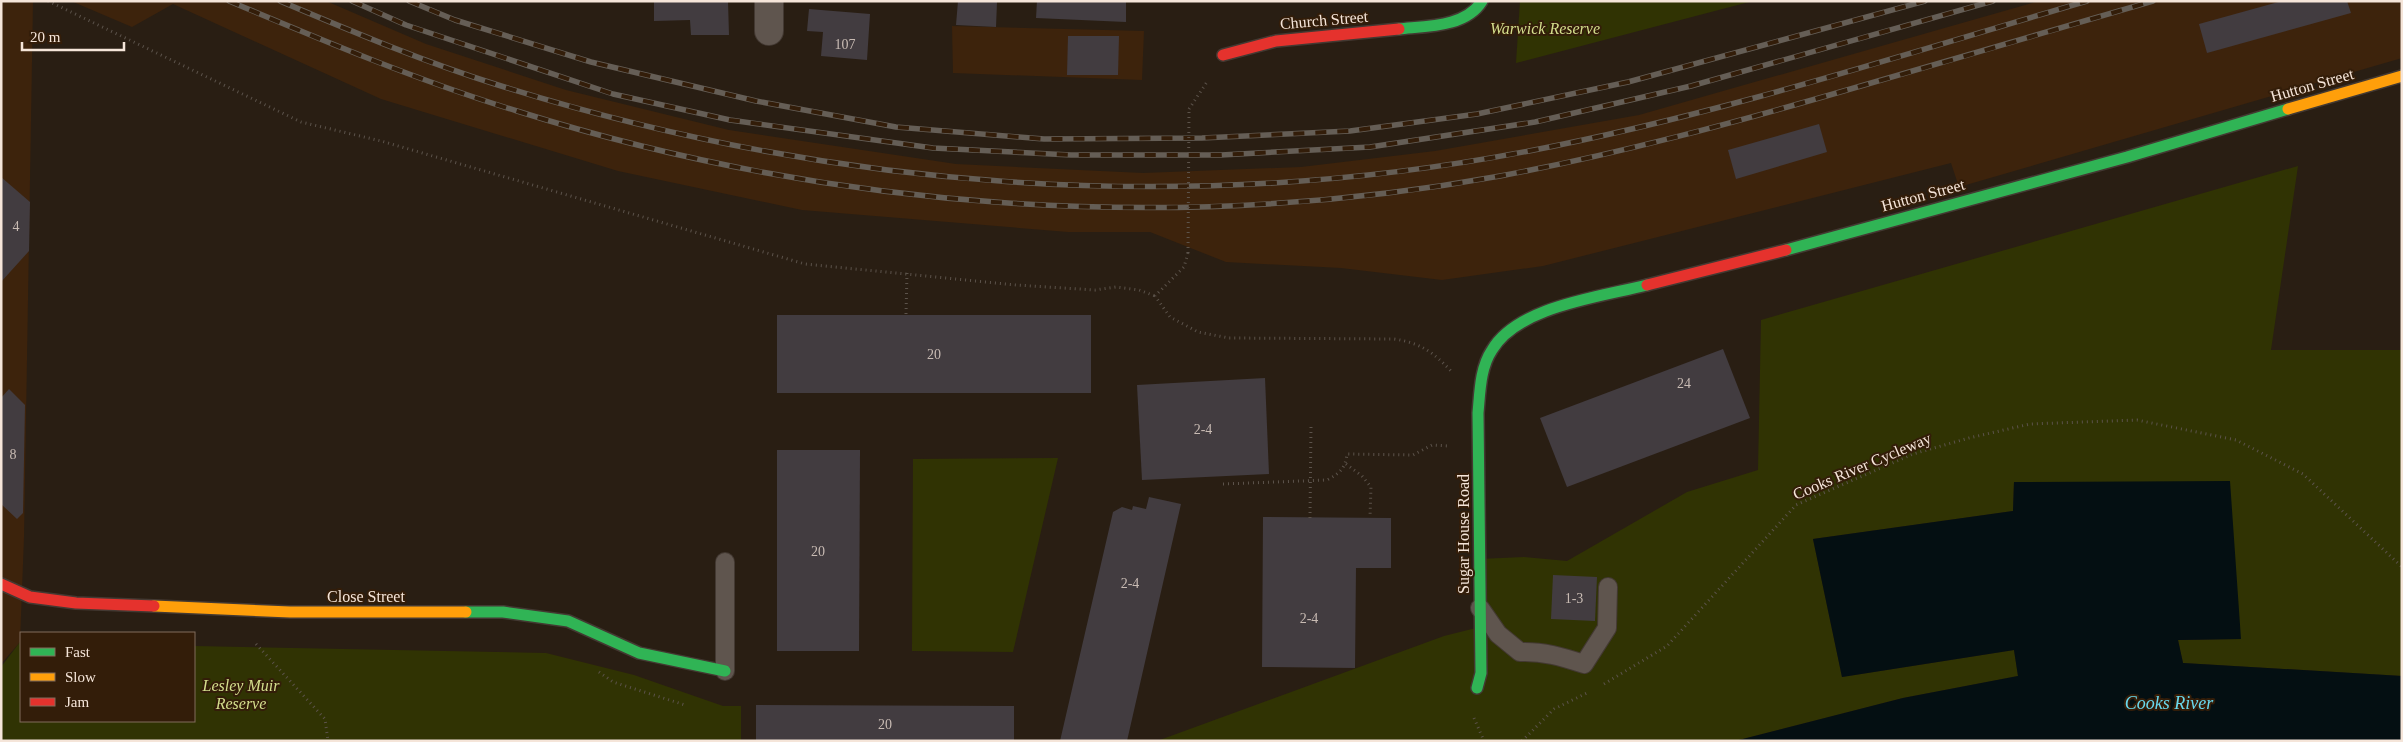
<svg xmlns="http://www.w3.org/2000/svg" width="2403" height="742" viewBox="0 0 2403 742" font-family="Georgia,serif">
	<style>
		.built { fill: #3d230c }
		.green { fill: #303303 }
		.water { fill: #040f12 }
		.building { fill: #423c40 }
		.lines { fill: none; stroke-linecap: round; stroke-linejoin: round }
		.lane-casing { stroke: #433932; stroke-width: 20 }
		.street-casing { stroke: #433932; stroke-width: 30 }
		.fast-casing { stroke: #433932; stroke-width: 14 }
		.slow-casing { stroke: #433932; stroke-width: 14 }
		.jam-casing { stroke: #433932; stroke-width: 14 }
		.path { stroke: #5c534b; stroke-width: 3; stroke-dasharray: 1 4; stroke-linecap: butt }
		.lane { stroke: #5f554e; stroke-width: 18 }
		.street { stroke: #5f554e; stroke-width: 28 }
		.fast { stroke: #30b455; stroke-width: 11 }
		.slow { stroke: #ff9f0a; stroke-width: 11 }
		.jam { stroke: #e5322d; stroke-width: 11 }
		.rail-casing { stroke: #655e56; stroke-width: 5.5 }
		.rail { stroke: #331d09; stroke-width: 4; stroke-dasharray: 11; stroke-linecap: butt }
		.path-bridge { stroke: #5c534b; stroke-width: 3; stroke-dasharray: 1 4; stroke-linecap: butt }
		.labels { text-anchor: middle; dominant-baseline: central; stroke-width: 4; stroke-linejoin: round; paint-order: stroke }
		.number-label { font-size: 14px; fill: #c8bbb3 }
		.street-label { font-size: 16px; fill: #f5e5d9; stroke: #331d09 }
		.park-label { font-size: 16px; font-style: italic; fill: #d4de8d; stroke: #331d09 }
		.water-label { font-size: 18px; font-style: italic; fill: #69d8ed; stroke: #331d09 }
	</style>
	<rect width="100%" height="100%" fill="#291e13"/>
	<!-- built -->
	<g class="built">
		<path d="M1,1H33L24,537L20,642L1,664Z"/>
		<path d="M71,1H326L426,44L566,90L729,130L956,164L1143,173L1301,167L1435,151L1639,115L2039,1H2402V58L1959,187L1951,163L1543,266L1442,280L1341,268L1226,262L1150,232H1068L802,210L618,171L381,99L173,4L132,27Z"/>
		<path d="M952,26L1144,31L1142,80L953,73Z"/>
	</g>
	<!-- green -->
	<g class="green">
		<path d="M1520,1H1753L1516,63Z"/>
		<path d="M2298,166L2271,350H2402V676L2183,663L2178,640L2241,639L2014,482L2013,511L1813,539L1842,677L2014,650L2018,676L1903,698L1735,741H1157L1444,636L1480,627L1479,559L1524,557L1567,561L1687,492L1758,470L1761,320Z"/>
		<path d="M1058,458L1013,652L912,651L913,459Z"/>
		<path d="M20,642L21,721H194V646L546,653L634,675L723,706H741V741H1V667Z"/>
	</g>
	<!-- water -->
	<path class="water" d="M2230,481L2241,639L2178,640L2183,663L2402,676V741H1735L1903,698L2018,676L2014,650L1842,677L1813,539L2013,511L2014,482Z"/>
	<!-- building -->
	<g class="building">
		<path d="M654,1H728L729,35H691L690,20L654,21Z"/>
		<path d="M958,1L997,2L996,27L956,25Z"/>
		<path d="M1037,1H1126V22L1036,18Z"/>
		<path d="M2282,1H2347L2351,13L2207,53L2199,24Z"/>
		<path d="M809,9L870,14L867,60L821,56L823,32L807,31Z"/>
		<path d="M1068,36H1119L1118,75H1067Z"/>
		<path d="M1819,124L1827,152L1736,179L1728,150Z"/>
		<path d="M1,177L30,202L29,251L1,282Z"/>
		<rect x="777" y="315" width="314" height="78"/>
		<path d="M1723,349L1750,418L1567,487L1540,418Z"/>
		<path d="M1265,378L1269,474L1142,480L1137,385Z"/>
		<path d="M9,389L25,405L23,513L17,519L1,504V398Z"/>
		<path d="M777,450H860L859,651H777Z"/>
		<path d="M1149,497L1181,504L1127,741H1060L1113,512L1122,507L1132,510L1133,506L1146,509Z"/>
		<path d="M1263,517L1391,518V568H1356L1355,668L1262,667Z"/>
		<path d="M1553,575L1597,577L1595,621L1551,619Z"/>
		<path d="M756,705L1014,706V741H756Z"/>
	</g>
	<g class="lines">
		<!-- lane casing -->
		<g class="lane-casing">
			<g id="lane">
				<path d="M1480,608L1498,634L1520,652C1543,651 1562,657 1584,664L1607,628L1608,587"/>
				<path d="M725,671V562"/>
			</g>
		</g>
		<!-- street casing -->
		<g class="street-casing">
			<path id="street" d="M769,31V1"/>
		</g>
		<!-- fast casing -->
		<g class="fast-casing">
			<g id="fast">
				<path d="M1399,29C1427,26 1466,27 1482,1"/>
				<path d="M1786,250L2127,157L2288,109"/>
				<path d="M466,612H503L568,621L639,653L725,671"/>
				<path d="M1477,688L1481,673L1478,413C1480,392 1480,368 1492,350C1518,306 1601,297 1647,285"/>
			</g>
		</g>
		<!-- slow casing -->
		<g class="slow-casing">
			<g id="slow">
				<path d="M2288,109L2402,76"/>
				<path d="M154,606L290,612H466"/>
			</g>
		</g>
		<!-- jam casing -->
		<g class="jam-casing">
			<g id="jam">
				<path d="M1223,55L1276,41L1399,29"/>
				<path d="M1647,285L1786,250"/>
				<path d="M1,584L30,597L76,603L154,606"/>
			</g>
		</g>
		<!-- path -->
		<g class="path">
			<path d="M48,1L301,122L381,141L805,264L1016,285L1095,290L1116,287L1139,290L1155,296"/>
			<path d="M1189,109L1207,82"/>
			<path d="M1188,253L1184,267L1155,296L1170,317L1198,332L1229,338L1394,339C1421,343 1433,352 1452,372"/>
			<path d="M906,314L907,273"/>
			<path d="M1346,464L1362,476L1371,487L1370,517"/>
			<path d="M1223,484L1327,480C1340,473 1345,469 1347,454L1413,455L1432,445L1448,446"/>
			<path d="M1310,518L1311,426"/>
			<path d="M256,644L325,719L328,741"/>
			<path d="M599,672L613,682L685,705"/>
			<path d="M1604,684L1667,646L1796,505L1913,454L1969,438L2030,424L2137,420L2236,440L2303,474L2402,567"/>
			<path d="M1474,718L1484,741"/>
			<path d="M1522,741L1554,709L1589,692"/>
		</g>
		<!-- lane -->
		<use href="#lane" class="lane"/>
		<!-- street -->
		<use href="#street" class="street"/>
		<!-- fast -->
		<use href="#fast" class="fast"/>
		<!-- slow -->
		<use href="#slow" class="slow"/>
		<!-- jam -->
		<use href="#jam" class="jam"/>
		<!-- rail casing -->
		<g class="rail-casing">
			<g id="rail">
				<path d="M229,1C324,41 419,81 517,111C832,210 1175,235 1500,176C1618,154 1733,123 1847,90C1949,61 2051,31 2153,1"/>
				<path d="M280,1C351,31 424,62 498,85C830,189 1185,217 1529,151C1717,115 1902,55 2087,1"/>
				<path d="M352,1L406,25L613,94L730,120L933,148L1071,155H1221L1370,147L1535,122L1691,86L1993,1"/>
				<path d="M409,1L455,20L591,62L756,101L896,127L1044,139L1202,138L1350,131L1477,114L1628,82L1925,1"/>
			</g>
		</g>
		<!-- rail -->
		<use href="#rail" class="rail"/>
		<!-- path-bridge -->
		<path class="path-bridge" d="M1188,253L1189,109"/>
	</g>
	<g class="labels">
		<!-- number labels -->
		<g class="number-label">
			<text x="845" y="44">107</text>
			<text x="16" y="226">4</text>
			<text x="934" y="354">20</text>
			<text x="1684" y="383">24</text>
			<text x="1203" y="429">2-4</text>
			<text x="13" y="454">8</text>
			<text x="818" y="551">20</text>
			<text x="1130" y="583">2-4</text>
			<text x="1574" y="598">1-3</text>
			<text x="1309" y="618">2-4</text>
			<text x="885" y="724">20</text>
		</g>
		<!-- street labels -->
		<g class="street-label">
			<text transform="translate(1324 20) rotate(-5)">Church Street</text>
			<text transform="translate(2312 85) rotate(-16)">Hutton Street</text>
			<text transform="translate(1923 195) rotate(-15)">Hutton Street</text>
			<text transform="translate(1862 466) rotate(-23)">Cooks River Cycleway</text>
			<text transform="translate(1463 534) rotate(-90)">Sugar House Road</text>
			<text x="366" y="596">Close Street</text>
		</g>
		<!-- park labels -->
		<g class="park-label">
			<text x="1545" y="28">Warwick Reserve</text>
			<text x="241" y="685">Lesley Muir<tspan x="241" dy="18">Reserve</tspan></text>
		</g>
		<!-- water labels -->
		<g class="water-label">
			<text x="2169" y="703">Cooks River</text>
		</g>
	</g>
	<!-- border -->
	<rect width="2403" height="742" fill="none" stroke="#f5e5d9" stroke-width="5"/>
	<!-- legend -->
	<rect x="20" y="632" width="175" height="90" fill="#331d09" stroke="#816d5c"/>
	<rect x="30" y="648" width="25" height="8" fill="#30b455" stroke="#816d5c"/>
	<text x="65" y="657" font-size="15" fill="#f5e5d9">Fast</text>
	<rect x="30" y="673" width="25" height="8" fill="#ff9f0a" stroke="#816d5c"/>
	<text x="65" y="682" font-size="15" fill="#f5e5d9">Slow</text>
	<rect x="30" y="698" width="25" height="8" fill="#e5322d" stroke="#816d5c"/>
	<text x="65" y="707" font-size="15" fill="#f5e5d9">Jam</text>
	<!-- scale -->
	<path d="M22 42v8h102v-8" fill="none" stroke="#f5e5d9" stroke-width="2.5"/>
	<text x="30" y="42" font-size="15" fill="#f5e5d9" stroke="#331d09" stroke-width="4" paint-order="stroke">20 m</text>
</svg>
